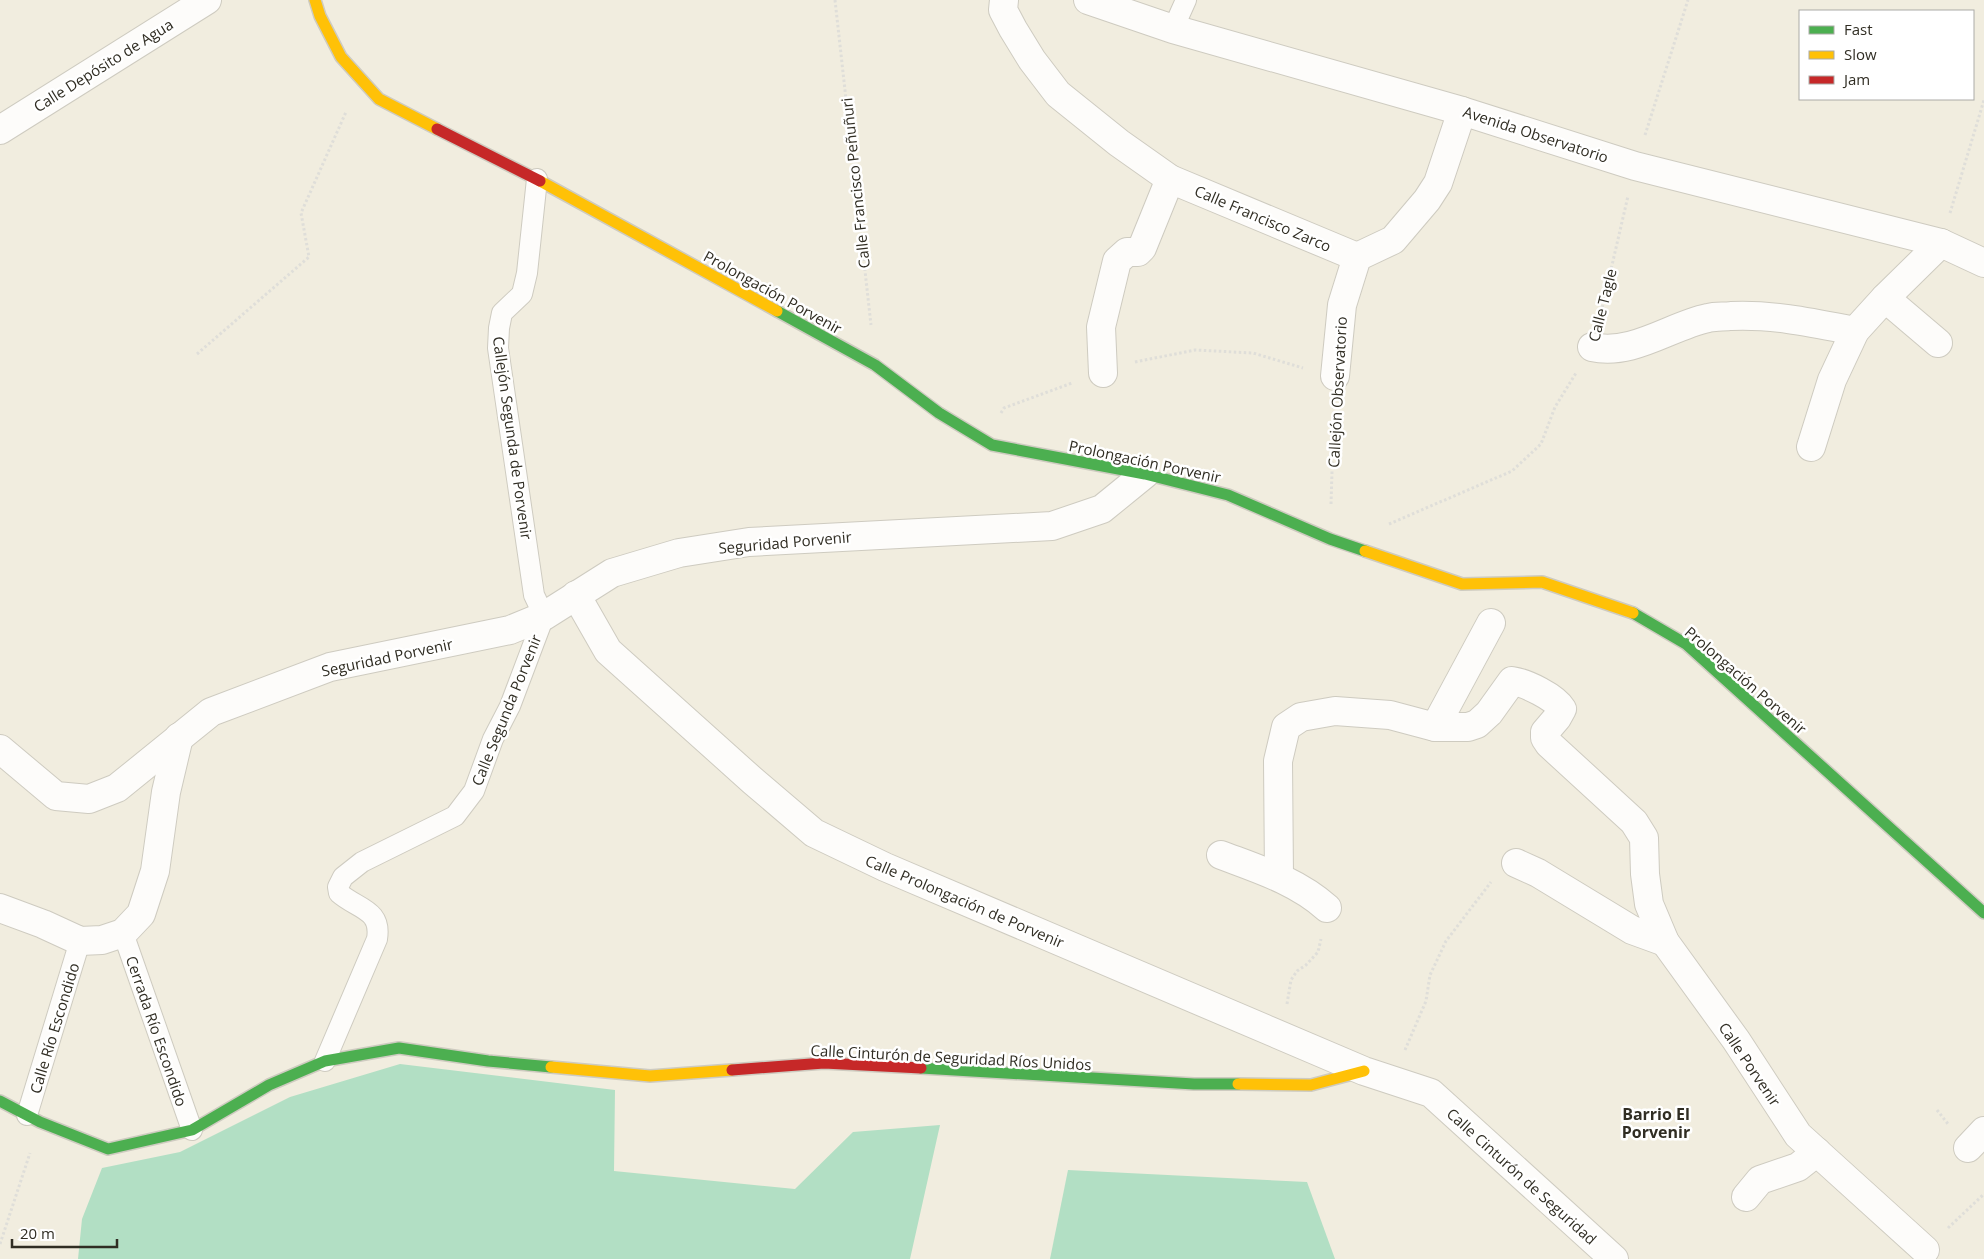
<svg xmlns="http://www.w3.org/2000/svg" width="1984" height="1259" viewBox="0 0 1984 1259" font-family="'Open Sans',sans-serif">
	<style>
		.green { fill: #b2dfc4 }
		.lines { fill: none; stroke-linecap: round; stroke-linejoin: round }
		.lane-casing { stroke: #cecbc0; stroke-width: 22 }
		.street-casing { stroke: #cecbc0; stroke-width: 30 }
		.fast-casing { stroke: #cecbc0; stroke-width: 14 }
		.slow-casing { stroke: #cecbc0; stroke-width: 14 }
		.jam-casing { stroke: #cecbc0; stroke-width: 14 }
		.path { stroke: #dfded9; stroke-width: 3; stroke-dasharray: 2.5 2.5; stroke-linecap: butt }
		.lane { stroke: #fdfcfa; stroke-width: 20 }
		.street { stroke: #fdfcfa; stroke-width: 28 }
		.fast { stroke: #4caf50; stroke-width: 11 }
		.slow { stroke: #ffc107; stroke-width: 11 }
		.jam { stroke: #c62828; stroke-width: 11 }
		.labels { text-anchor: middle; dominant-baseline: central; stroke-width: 5; stroke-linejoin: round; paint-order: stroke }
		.street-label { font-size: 15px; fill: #302d23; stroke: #fff }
		.neighbourhood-label { font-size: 16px; font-weight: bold; fill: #302d23; stroke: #fff }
	</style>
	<rect width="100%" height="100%" fill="#f1eddf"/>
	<!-- green -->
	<g class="green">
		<path d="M400,1064L615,1090L614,1171L795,1189L853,1132L940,1125L910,1259H78L82,1219L102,1168L180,1152L290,1097Z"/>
		<path d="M1068,1170L1307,1182L1335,1259H1050Z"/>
	</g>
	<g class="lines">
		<!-- lane casing -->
		<g class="lane-casing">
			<g id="lane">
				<path d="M1173,29L1186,0"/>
				<path d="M123,933L192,1130"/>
				<path d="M325,1061L377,939C382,909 357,909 339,893L338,887L343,877L362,862L455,816L474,791L493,739L510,706L544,616L534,595L498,348L499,328L502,313L522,294L527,273L537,179"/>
				<path d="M27,1115L80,941"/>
			</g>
		</g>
		<!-- street casing -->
		<g class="street-casing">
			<g id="street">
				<path d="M1004,0L1003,10L1013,29L1032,60L1058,94L1119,143L1170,179L1357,257"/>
				<path d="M1088,0L1173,29L1462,111L1635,166L1941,243L1984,263"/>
				<path d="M0,130L207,0"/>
				<path d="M1885,298L1938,343"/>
				<path d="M1592,347C1633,356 1670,326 1708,318C1716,316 1724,317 1731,316C1773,314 1814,323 1855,331"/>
				<path d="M1103,373L1101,327L1117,261L1127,252H1138L1142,248L1170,179"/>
				<path d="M1335,376L1342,305L1357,257L1393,240L1427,200L1438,183L1462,111"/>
				<path d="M1811,447L1832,380L1855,331L1885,298L1941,243"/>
				<path d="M576,595L608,651L753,781L814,833L885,867L1364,1071L1431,1093L1614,1259"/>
				<path d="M1435,727L1491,623"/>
				<path d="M0,749L56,796L89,799L117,788L211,712L330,667L510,630L544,616L612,573L679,553L749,542L1052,526L1102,509L1145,474"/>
				<path d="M1221,855C1258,869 1297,881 1327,908"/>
				<path d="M1516,863L1538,873L1632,930L1665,942"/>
				<path d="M1279,877L1278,761L1286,727L1301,717L1335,711L1390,715L1435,727H1468L1477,724L1489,713L1512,681C1526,683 1555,697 1562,709L1557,718L1545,732V738L1549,744L1634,822L1644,838L1645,874L1649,904L1665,942L1736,1040L1798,1135L1925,1250"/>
				<path d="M0,908L43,924L80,941L102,940L123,933L141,914L155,871L166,792L179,737"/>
				<path d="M1968,1148L1984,1131"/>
				<path d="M1746,1197L1760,1180L1798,1167L1817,1152"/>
			</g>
		</g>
		<!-- fast casing -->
		<g class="fast-casing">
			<g id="fast">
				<path d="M777,311L875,365L939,413L992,445L1145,474L1228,495L1330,539L1365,551"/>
				<path d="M1633,613L1686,644L1984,913"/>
				<path d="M921,1068L1194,1084H1238"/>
				<path d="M0,1101L40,1122L108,1149L192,1130L269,1085L325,1061L399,1048L488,1061L551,1067"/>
			</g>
		</g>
		<!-- slow casing -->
		<g class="slow-casing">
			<g id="slow">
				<path d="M315,0L320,16L341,57L379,99L437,129"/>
				<path d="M540,181L777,311"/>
				<path d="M1365,551L1462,584L1542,582L1633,613"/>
				<path d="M551,1067L650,1076L732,1070"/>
				<path d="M1238,1084L1311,1085L1364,1071"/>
			</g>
		</g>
		<!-- jam casing -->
		<g class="jam-casing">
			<g id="jam">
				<path d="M437,129L540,181"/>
				<path d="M732,1070L824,1063L921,1068"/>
			</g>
		</g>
		<!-- path -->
		<g class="path">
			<path d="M835,0L871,325"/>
			<path d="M1645,135L1688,0"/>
			<path d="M1950,213L1984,100"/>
			<path d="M1600,317L1628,196"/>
			<path d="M197,354L309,257L301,213L346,112"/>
			<path d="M1135,362L1195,350L1253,353L1303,368"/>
			<path d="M1001,413L1004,408L1072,383"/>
			<path d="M1331,504L1334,408"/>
			<path d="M1389,524L1512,471L1541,444L1555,407L1576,373"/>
			<path d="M1287,1004L1291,980L1297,971L1306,965L1318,952L1321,939"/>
			<path d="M1405,1050L1426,1001L1430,975L1446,941L1491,882"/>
			<path d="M1937,1110L1948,1124"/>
			<path d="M1948,1228L1984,1194"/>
			<path d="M0,1244L30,1153"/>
		</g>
		<!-- lane -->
		<use href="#lane" class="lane"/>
		<!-- street -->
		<use href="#street" class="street"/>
		<!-- fast -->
		<use href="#fast" class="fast"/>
		<!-- slow -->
		<use href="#slow" class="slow"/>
		<!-- jam -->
		<use href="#jam" class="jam"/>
	</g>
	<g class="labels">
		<!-- street labels -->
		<g class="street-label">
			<text transform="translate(103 65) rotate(-32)">Calle Depósito de Agua</text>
			<text transform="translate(1536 134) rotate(18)">Avenida Observatorio</text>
			<text transform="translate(855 183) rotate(-96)">Calle Francisco Peñuñuri</text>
			<text transform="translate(1263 218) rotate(23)">Calle Francisco Zarco</text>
			<text transform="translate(773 292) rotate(29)">Prolongación Porvenir</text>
			<text transform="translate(1602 305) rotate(-76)">Calle Tagle</text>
			<text transform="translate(1337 392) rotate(-87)">Callejón Observatorio</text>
			<text transform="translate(513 438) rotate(82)">Callejón Segunda de Porvenir</text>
			<text transform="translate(1145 461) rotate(12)">Prolongación Porvenir</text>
			<text transform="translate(785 542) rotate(-5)">Seguridad Porvenir</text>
			<text transform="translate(387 657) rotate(-12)">Seguridad Porvenir</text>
			<text transform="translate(1746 680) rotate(41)">Prolongación Porvenir</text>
			<text transform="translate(506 710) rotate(-68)">Calle Segunda Porvenir</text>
			<text transform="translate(965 901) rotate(23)">Calle Prolongación de Porvenir</text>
			<text transform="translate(54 1028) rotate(-73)">Calle Río Escondido</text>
			<text transform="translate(157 1031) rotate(71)">Cerrada Río Escondido</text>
			<text transform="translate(951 1057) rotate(3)">Calle Cinturón de Seguridad Ríos Unidos</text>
			<text transform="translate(1750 1064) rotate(56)">Calle Porvenir</text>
			<text transform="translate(1522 1176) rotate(42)">Calle Cinturón de Seguridad</text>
		</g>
		<!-- neighbourhood labels -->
		<g class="neighbourhood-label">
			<text x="1656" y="1114">Barrio El<tspan x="1656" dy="18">Porvenir</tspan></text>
		</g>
	</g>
	<!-- legend -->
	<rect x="1799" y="10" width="175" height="90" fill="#ffffff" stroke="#acaba7"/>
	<rect x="1809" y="26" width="25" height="8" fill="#4caf50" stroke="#acaba7"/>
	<text x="1844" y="35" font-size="15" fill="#302d23">Fast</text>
	<rect x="1809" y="51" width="25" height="8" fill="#ffc107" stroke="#acaba7"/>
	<text x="1844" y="60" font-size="15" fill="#302d23">Slow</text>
	<rect x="1809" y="76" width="25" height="8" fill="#c62828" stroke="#acaba7"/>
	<text x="1844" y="85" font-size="15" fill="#302d23">Jam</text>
	<!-- scale -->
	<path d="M12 1239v8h105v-8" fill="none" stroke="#302d23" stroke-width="2.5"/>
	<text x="20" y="1239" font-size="15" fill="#302d23" stroke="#ffffff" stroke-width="4" paint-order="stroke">20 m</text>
</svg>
